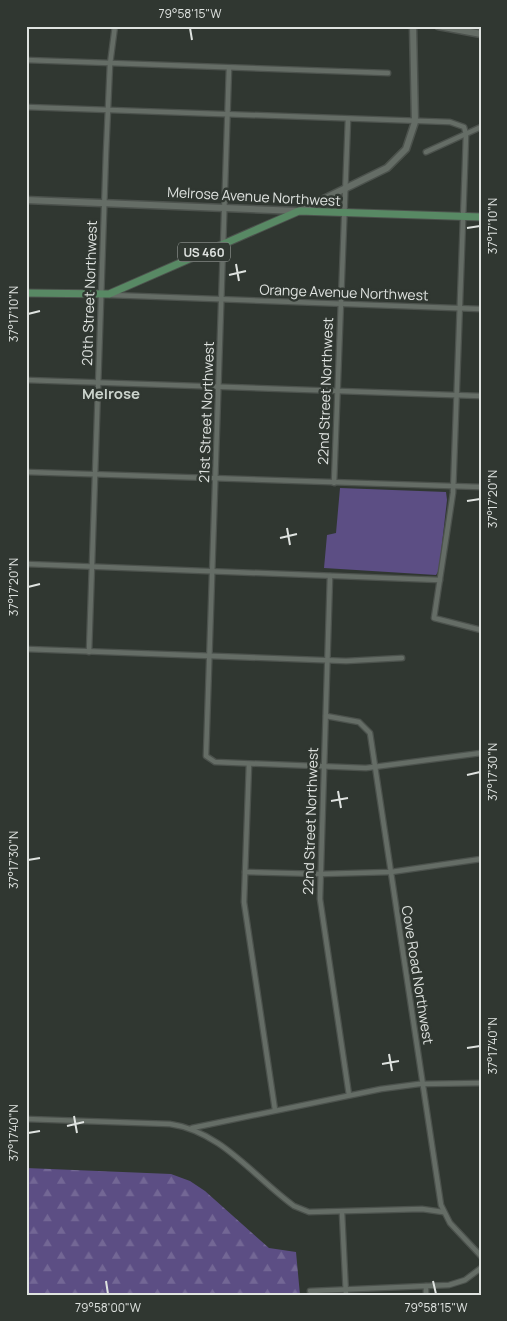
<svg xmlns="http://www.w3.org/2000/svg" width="507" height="1321" viewBox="0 0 507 1321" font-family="Manrope,sans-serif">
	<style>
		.forest { fill: url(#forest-firs) }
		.park { fill: #5c4e84 }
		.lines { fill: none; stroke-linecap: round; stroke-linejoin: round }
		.street-casing { stroke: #4c524d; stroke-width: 7 }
		.secondary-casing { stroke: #4c524d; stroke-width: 9 }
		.primary-casing { stroke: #4c524d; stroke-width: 9 }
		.street { stroke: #656d66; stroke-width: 4.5 }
		.secondary { stroke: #656d66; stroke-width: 6 }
		.primary { stroke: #588964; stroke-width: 7 }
		.ticks { fill: none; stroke: #dfe3e0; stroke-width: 2 }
		.labels { text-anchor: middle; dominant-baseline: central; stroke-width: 5; stroke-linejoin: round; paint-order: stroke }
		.shield { fill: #303731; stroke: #aaafac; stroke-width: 1 }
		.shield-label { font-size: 12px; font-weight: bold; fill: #dfe3e0 }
		.street-label { font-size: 14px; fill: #dfe3e0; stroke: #303731 }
		.neighbourhood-label { font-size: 15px; font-weight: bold; fill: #cbd4cc; stroke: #303731 }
		.neatline { fill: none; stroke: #dfe3e0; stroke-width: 2 }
		.ticks-label { font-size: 12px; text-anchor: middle; fill: #dfe3e0 }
	</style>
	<defs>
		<pattern id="forest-firs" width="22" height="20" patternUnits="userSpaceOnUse" patternTransform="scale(1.25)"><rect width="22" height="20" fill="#5c4e84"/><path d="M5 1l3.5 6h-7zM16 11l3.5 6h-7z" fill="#736795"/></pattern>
	</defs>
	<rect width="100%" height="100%" fill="#303731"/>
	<!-- forest -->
	<path class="forest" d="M26,1168L171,1174L190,1181L205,1191L269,1248L296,1252L300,1295H26Z"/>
	<!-- park -->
	<path class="park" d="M340,488L446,492L447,500L439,570L436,575L324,568L327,535L336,533Z"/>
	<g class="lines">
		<!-- street casing -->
		<g class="street-casing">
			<g id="street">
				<path d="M26,60L388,73"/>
				<path d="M229,68L206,756L215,762L366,768L481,753"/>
				<path d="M26,107L450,122L464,127L466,134L465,165L453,493L434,618L481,630"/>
				<path d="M426,152L481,127"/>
				<path d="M110,295L481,309"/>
				<path d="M26,380L481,396"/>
				<path d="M26,472L481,487"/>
				<path d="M334,483L348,119"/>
				<path d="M26,564L440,580"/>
				<path d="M330,576L320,899L349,1095"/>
				<path d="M26,649L346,661L402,658"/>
				<path d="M89,652L106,153L110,64L115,26"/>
				<path d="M326,716L359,722L370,733L441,1205L450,1223L481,1256"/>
				<path d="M249,764L244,902L275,1110"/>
				<path d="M245,872L320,874L391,872L481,859"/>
				<path d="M26,1119L170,1124C221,1131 254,1177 294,1206L309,1212L422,1209L443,1212"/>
				<path d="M192,1128L381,1089L419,1084L481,1083"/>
				<path d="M342,1213L346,1295"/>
				<path d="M426,1286V1295"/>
				<path d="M310,1291L449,1285L465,1280L481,1268"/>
			</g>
		</g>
		<!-- secondary casing -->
		<g class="secondary-casing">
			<g id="secondary">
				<path d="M438,26L481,34"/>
				<path d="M26,200L299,211L387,168L406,149L415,122L413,26"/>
			</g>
		</g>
		<!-- primary casing -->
		<g class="primary-casing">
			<path id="primary" d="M26,293L109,294L299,211L481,217"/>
		</g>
		<!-- street -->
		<use href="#street" class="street"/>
		<!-- secondary -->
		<use href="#secondary" class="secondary"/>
		<!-- primary -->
		<use href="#primary" class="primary"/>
	</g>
	<!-- ticks -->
	<path class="ticks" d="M190,28L192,40M467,228L480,226M236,264L239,281M229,275L246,271M28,314L40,311M467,501L480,499M287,528L290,545M280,538L297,534M28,587L40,584M467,775L480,772M338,791L341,808M331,801L348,798M28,860L40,858M467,1048L480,1046M389,1054L392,1071M382,1064L399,1061M74,1116L77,1133M67,1126L84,1122M28,1133L40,1131M106,1281L108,1294M433,1281L436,1294"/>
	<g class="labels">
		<!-- shield labels -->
		<rect class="shield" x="178" y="242.5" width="52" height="19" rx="4"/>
		<g class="shield-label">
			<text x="204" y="252">US 460</text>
		</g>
		<!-- street labels -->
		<g class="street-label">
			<text transform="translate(254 196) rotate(3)">Melrose Avenue Northwest</text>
			<text transform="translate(344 292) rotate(2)">Orange Avenue Northwest</text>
			<text transform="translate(89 293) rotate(-88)">20th Street Northwest</text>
			<text transform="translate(325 391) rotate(-88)">22nd Street Northwest</text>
			<text transform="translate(206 412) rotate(-88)">21st Street Northwest</text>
			<text transform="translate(310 821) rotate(-88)">22nd Street Northwest</text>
			<text transform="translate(418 975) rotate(81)">Cove Road Northwest</text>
		</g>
		<!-- neighbourhood labels -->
		<g class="neighbourhood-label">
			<text x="111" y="393">Melrose</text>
		</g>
	</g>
	<!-- border -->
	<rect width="507" height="1321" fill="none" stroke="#303731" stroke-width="55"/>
	<rect x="28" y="28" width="452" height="1266" class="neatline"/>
	<g class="ticks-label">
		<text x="190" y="18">79°58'15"W</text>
		<text transform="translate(493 226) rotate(-90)" y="4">37°17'10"N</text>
		<text transform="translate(14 314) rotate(-90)" y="4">37°17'10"N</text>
		<text transform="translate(493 499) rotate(-90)" y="4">37°17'20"N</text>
		<text transform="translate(14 587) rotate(-90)" y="4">37°17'20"N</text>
		<text transform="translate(493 772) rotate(-90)" y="4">37°17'30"N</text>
		<text transform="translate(14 860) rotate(-90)" y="4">37°17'30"N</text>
		<text transform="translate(493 1046) rotate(-90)" y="4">37°17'40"N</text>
		<text transform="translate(14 1133) rotate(-90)" y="4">37°17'40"N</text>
		<text x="108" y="1312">79°58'00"W</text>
		<text x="436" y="1312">79°58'15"W</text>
	</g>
</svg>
